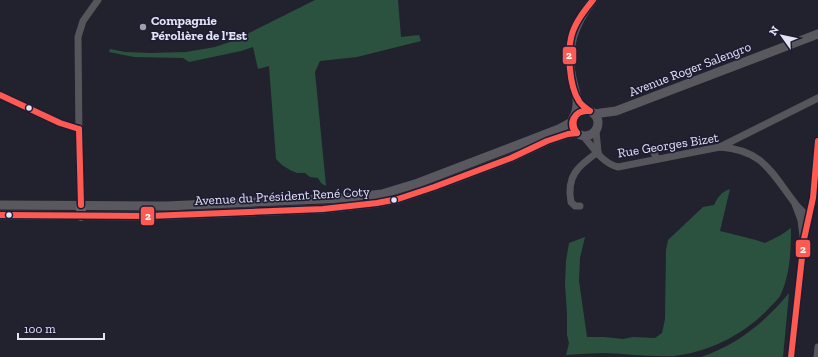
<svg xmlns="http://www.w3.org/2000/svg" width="818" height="357" viewBox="0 0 818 357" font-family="'Zilla Slab',serif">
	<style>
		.forest { fill: #2b523e }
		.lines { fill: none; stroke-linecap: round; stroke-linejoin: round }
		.street { stroke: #55555b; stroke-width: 7 }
		.secondary { stroke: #58585e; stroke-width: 9 }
		.primary { stroke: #616167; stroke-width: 10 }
		.bus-1-casing { stroke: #1e1c34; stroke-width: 9 }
		.bus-1 { stroke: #ff5a51; stroke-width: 6 }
		.poi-dot { fill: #9f9fae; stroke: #1e1c34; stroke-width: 1.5 }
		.bus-dot { fill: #e3e3f3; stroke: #1e1c34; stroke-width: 1.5 }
		.labels { text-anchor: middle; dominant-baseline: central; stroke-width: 3.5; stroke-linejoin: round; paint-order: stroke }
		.poi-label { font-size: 13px; font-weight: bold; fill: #e3e3f3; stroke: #1e1c34; text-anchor: start }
		.street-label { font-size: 13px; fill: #e3e3f3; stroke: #1e1c34 }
		.line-badge { stroke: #1e1c34; stroke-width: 1.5 }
		.badge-label { font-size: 11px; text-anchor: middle; font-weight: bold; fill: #fff }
	</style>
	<rect width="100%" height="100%" fill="#22222e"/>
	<!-- forest -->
	<g class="forest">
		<path d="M315,0H398L401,37L419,35L421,41L357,57L320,61L315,72L326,186L321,183L318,178L310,177L305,173H297L290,170L282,165L276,159L269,66L258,69L253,47L241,51L189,62L183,58L134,57L109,52L110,49L125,52L150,53L186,52L215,47L233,41Z"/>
		<path d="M730,189L720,231L756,240L765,243L781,235L791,228C791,251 790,276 780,296C777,300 773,304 770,307C746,334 709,352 674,356C651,357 628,354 605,353C592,353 579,354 566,355L569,343L567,335V314L565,284L566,261L569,243L585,237L580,258L579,281L587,337H604L623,339L633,337L655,338L662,333L665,319L666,250L668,240L703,207L714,205C718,197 721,192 730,189Z"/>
		<path d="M789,293L783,357H701C738,344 764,323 789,293Z"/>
	</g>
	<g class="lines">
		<!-- street -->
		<g class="street">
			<path d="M0,95L60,123L79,129"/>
			<path d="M596,131L598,152"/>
			<path d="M583,136C594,148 602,163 618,167L720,147C763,150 771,172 794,202C798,208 804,212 808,218"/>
			<path d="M720,147L818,98"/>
			<path d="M653,151L657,159"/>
			<path d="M795,204L801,220L803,236"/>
			<path d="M81,205L79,141L78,37L83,21L98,0"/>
			<path d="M580,206H575L571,202C566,176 578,166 598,152"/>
			<path d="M791,357L804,239L813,198L818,141"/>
			<path d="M817,357L818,347"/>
		</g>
		<!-- secondary -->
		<g class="secondary">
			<circle cx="585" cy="123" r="13"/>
			<path d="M594,114L616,111L818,34"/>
			<path d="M575,115C580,100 575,93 572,78C565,48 574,24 593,0"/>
			<path d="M0,205L166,206L345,198L382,194L418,183L559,129L572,122"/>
			<path d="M0,215L149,216L323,209L377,203L398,199L434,187L511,158L547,141L568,134L577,133"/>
		</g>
		<!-- primary -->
		<path class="primary" d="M81,216V205"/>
		<!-- bus-1 casing -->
		<g class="bus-1-casing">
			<g id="bus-1">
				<path d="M0,95L60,123L79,129"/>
				<path d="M590,111C586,108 581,105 579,101C569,86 567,51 572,34C576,21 585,10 593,0"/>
				<path d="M79,129L81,205"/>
				<path d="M577,133C566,125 575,110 587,111"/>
				<path d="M577,133C570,123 574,111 587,111"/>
				<path d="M0,215L149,216L323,209L377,203L398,199L434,187L511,158L547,141L568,134L577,133"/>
				<path d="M791,357L804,239L813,198L818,141"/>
			</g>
		</g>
		<!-- bus-1 -->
		<use href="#bus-1" class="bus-1"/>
	</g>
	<!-- markers -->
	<circle class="poi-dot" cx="143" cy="27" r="4"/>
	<g class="bus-dot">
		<circle cx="29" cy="108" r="3.5"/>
		<circle cx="394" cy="200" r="3.5"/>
		<circle cx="9" cy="215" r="3.5"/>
	</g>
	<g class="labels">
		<!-- poi labels -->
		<g class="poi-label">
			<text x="151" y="20">Compagnie<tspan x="151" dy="15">Pérolière de l'Est</tspan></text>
		</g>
		<!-- street labels -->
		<g class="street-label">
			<text transform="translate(690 69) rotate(-21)">Avenue Roger Salengro</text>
			<text transform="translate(668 145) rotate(-9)">Rue Georges Bizet</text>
			<text transform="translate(282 196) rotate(-3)">Avenue du Président René Coty</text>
		</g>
	</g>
	<g class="line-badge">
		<rect x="562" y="46" width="15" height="19" rx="4" fill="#ff5a51"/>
		<rect x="140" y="206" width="15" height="20" rx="4" fill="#ff5a51"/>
		<rect x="795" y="239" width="16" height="19" rx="4" fill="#ff5a51"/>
	</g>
	<g class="badge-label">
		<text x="569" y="59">2</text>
		<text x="148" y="220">2</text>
		<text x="803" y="253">2</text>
	</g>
	<!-- north arrow -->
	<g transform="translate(782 36) rotate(303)" stroke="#1e1c34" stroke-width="3" paint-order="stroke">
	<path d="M0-3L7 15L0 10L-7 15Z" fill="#e3e3f3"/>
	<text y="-6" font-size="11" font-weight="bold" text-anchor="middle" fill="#e3e3f3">N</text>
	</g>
	<!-- scale -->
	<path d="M18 333v6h86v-6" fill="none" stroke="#e3e3f3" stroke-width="2"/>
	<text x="24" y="333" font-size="12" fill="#e3e3f3" stroke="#1e1c34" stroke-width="3" paint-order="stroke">100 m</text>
</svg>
